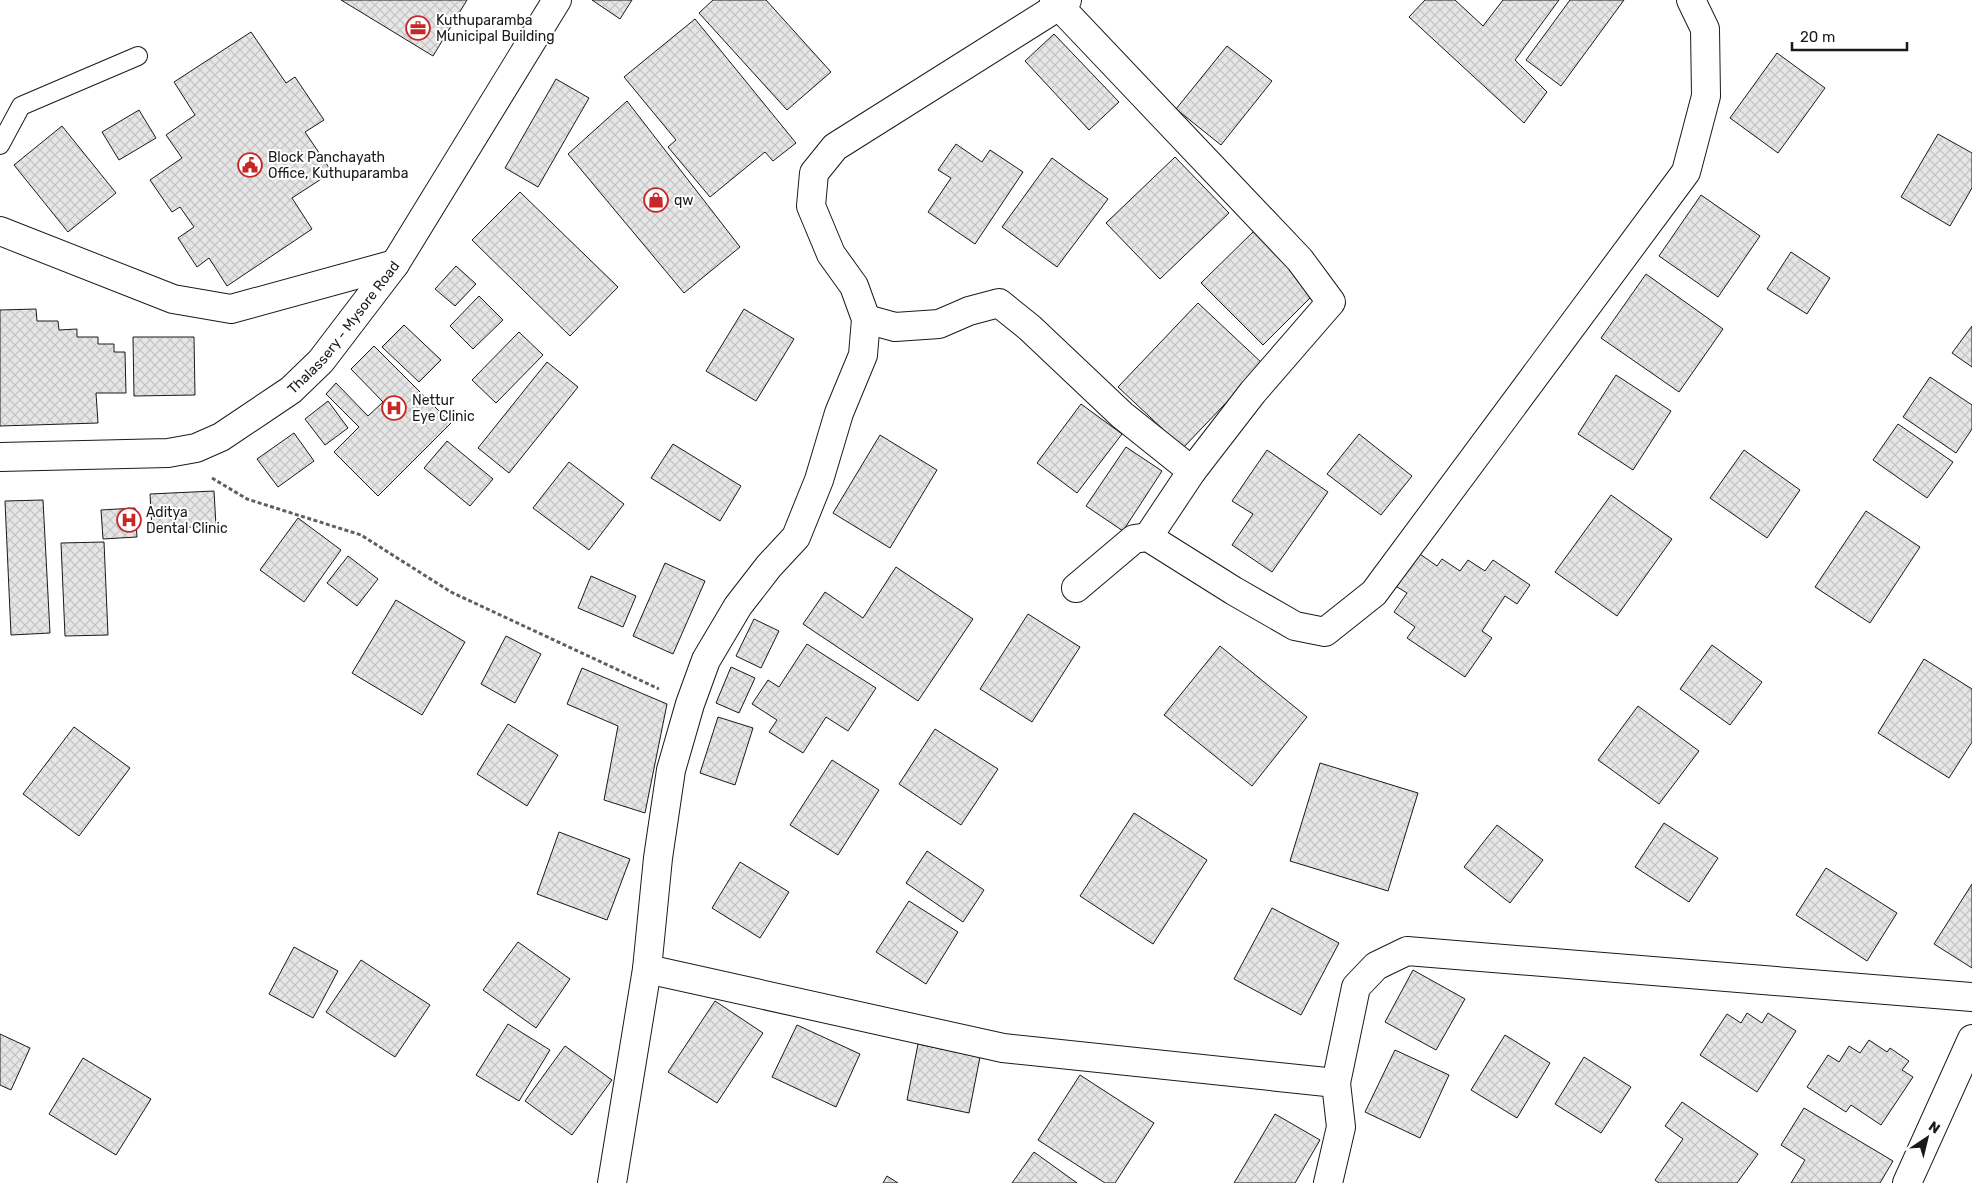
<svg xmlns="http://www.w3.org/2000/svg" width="1972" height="1183" viewBox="0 0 1972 1183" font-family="Rubik,sans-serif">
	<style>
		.building { fill: url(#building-cross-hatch); stroke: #1a1a1a }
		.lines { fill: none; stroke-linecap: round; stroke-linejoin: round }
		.lane-casing { stroke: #1a1a1a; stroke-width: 20 }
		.street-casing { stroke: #1a1a1a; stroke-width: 30 }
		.primary-casing { stroke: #1a1a1a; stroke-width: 30 }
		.path { stroke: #5f5f5f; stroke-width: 3; stroke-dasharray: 4 2.5; stroke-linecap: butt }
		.lane { stroke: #fff; stroke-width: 18 }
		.street { stroke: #fff; stroke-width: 28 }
		.primary { stroke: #fff; stroke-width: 28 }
		.labels { text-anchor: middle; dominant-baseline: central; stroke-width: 4; stroke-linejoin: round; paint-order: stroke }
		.poi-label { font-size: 14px; fill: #1a1a1a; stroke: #fff; text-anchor: start }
		.street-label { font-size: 14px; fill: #1a1a1a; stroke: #fff }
	</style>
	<defs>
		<pattern id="building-cross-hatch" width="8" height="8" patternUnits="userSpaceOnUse" patternTransform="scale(1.25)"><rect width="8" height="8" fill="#e6e6e6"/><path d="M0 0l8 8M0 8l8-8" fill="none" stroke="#c5c5c5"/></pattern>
	</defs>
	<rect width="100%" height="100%" fill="#fff"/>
	<!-- building -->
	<g class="building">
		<path d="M341,0H467L433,56Z"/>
		<path d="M592,0H632L620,19Z"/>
		<path d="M713,0H766L831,72L787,110L699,13Z"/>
		<path d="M1425,0H1455L1483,26L1503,0H1559L1515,60L1547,92L1524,123L1409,17Z"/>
		<path d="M1570,0H1624L1561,86L1526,60Z"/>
		<path d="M695,19L796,143L773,161L765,152L710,197L668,147L676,140L624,77Z"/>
		<path d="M251,32L286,83L295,77L324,120L305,132L332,172L292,198L312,229L227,286L209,258L197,267L178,238L194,227L180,207L172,212L150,180L182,158L166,135L195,115L174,82Z"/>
		<path d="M1054,34L1119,102L1089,130L1025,61Z"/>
		<path d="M1227,46L1272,81L1221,145L1176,109Z"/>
		<path d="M1777,53L1825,88L1778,153L1730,118Z"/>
		<path d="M556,79L589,98L538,187L505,168Z"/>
		<path d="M627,101L740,247L684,293L568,154Z"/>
		<path d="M139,110L156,138L119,160L102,132Z"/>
		<path d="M62,126L116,193L68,232L14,165Z"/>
		<path d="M1938,134L1972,153V188L1950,226L1901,197Z"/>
		<path d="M956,144L982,162L990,150L1023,172L975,244L928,212L951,178L938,170Z"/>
		<path d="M1175,157L1229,213L1160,279L1106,223Z"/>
		<path d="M1052,158L1108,199L1057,267L1002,227Z"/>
		<path d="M520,192L618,287L570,336L472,240Z"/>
		<path d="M1701,195L1760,236L1718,297L1659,256Z"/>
		<path d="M1255,230L1316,292L1263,345L1201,283Z"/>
		<path d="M1791,252L1830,278L1807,314L1767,289Z"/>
		<path d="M456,266L476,284L455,306L435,289Z"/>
		<path d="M1646,274L1723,329L1679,392L1601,338Z"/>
		<path d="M479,296L503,320L473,349L450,326Z"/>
		<path d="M1198,303L1263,364L1183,448L1118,387Z"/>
		<path d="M36,309L37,321H58L59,330L77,329V337H98V344H114V352H125L126,393H96L98,423L0,426V310Z"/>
		<path d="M744,309L794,339L756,401L706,371Z"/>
		<path d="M404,325L441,360L419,382L382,347Z"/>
		<path d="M1972,326V367L1952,353Z"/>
		<path d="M519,332L543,355L496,403L472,380Z"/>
		<path d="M133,337H194L195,395L134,396Z"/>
		<path d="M374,346L451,423L378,496L334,452L359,427L326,394L336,383L368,416L383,402L351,369Z"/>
		<path d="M547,362L578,387L509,473L478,448Z"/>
		<path d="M1616,375L1671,411L1633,470L1578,434Z"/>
		<path d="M1930,377L1972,405V429L1956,453L1903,417Z"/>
		<path d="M328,401L348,428L325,445L305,419Z"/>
		<path d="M1081,404L1122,434L1077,493L1037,463Z"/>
		<path d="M1898,424L1953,462L1927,498L1873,460Z"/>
		<path d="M294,433L314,461L278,487L257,459Z"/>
		<path d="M1359,434L1412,476L1381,515L1327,474Z"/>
		<path d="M880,435L937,470L890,548L833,513Z"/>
		<path d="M447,441L493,479L470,506L424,468Z"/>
		<path d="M673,444L741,486L720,521L651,478Z"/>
		<path d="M1126,447L1162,471L1123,531L1086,506Z"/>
		<path d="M1267,450L1328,492L1272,572L1232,545L1253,514L1232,501Z"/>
		<path d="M1744,450L1800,490L1767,538L1710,498Z"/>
		<path d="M569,462L624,504L589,550L533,508Z"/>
		<path d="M214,491L216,526L152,529L150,494Z"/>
		<path d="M1611,495L1672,539L1617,616L1555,572Z"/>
		<path d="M43,500L50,633L11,635L5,501Z"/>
		<path d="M135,508L137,537L103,539L101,510Z"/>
		<path d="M1866,511L1920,547L1870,623L1815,587Z"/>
		<path d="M298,518L341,550L304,602L260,570Z"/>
		<path d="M104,542L108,635L65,636L61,543Z"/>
		<path d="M1417,552L1437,566L1442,559L1460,571L1468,560L1485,571L1493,560L1530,585L1517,604L1505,596L1482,631L1492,638L1465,677L1407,638L1415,627L1394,612L1407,593L1394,585Z"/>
		<path d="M348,556L378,579L357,606L327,583Z"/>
		<path d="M665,563L705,581L673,654L633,636Z"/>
		<path d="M896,567L973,619L918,701L803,624L825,592L863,618Z"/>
		<path d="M591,576L636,596L623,627L578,608Z"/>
		<path d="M396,600L465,642L422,715L352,673Z"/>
		<path d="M1028,614L1080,647L1032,722L980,689Z"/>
		<path d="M754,619L779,631L761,668L736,656Z"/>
		<path d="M506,636L541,654L515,703L481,684Z"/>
		<path d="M807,644L876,688L848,731L826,717L803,753L769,732L777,720L752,704L768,680L779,687Z"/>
		<path d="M1712,645L1762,682L1730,725L1680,689Z"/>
		<path d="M1220,646L1307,717L1252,786L1164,715Z"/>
		<path d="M1924,659L1972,689V742L1949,778L1878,733Z"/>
		<path d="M731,667L755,678L739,713L716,703Z"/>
		<path d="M582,668L667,704L645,813L604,800L618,726L567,704Z"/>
		<path d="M1638,706L1699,751L1659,804L1598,760Z"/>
		<path d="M718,717L753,728L735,785L700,773Z"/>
		<path d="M508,724L558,755L527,806L477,774Z"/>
		<path d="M74,727L130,768L79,836L23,794Z"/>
		<path d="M935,729L998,769L961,825L899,784Z"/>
		<path d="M832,760L879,790L838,855L790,825Z"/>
		<path d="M1320,763L1418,793L1388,891L1290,861Z"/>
		<path d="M1134,813L1207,860L1153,944L1080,896Z"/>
		<path d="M1664,823L1718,858L1689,902L1635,867Z"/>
		<path d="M1497,825L1543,860L1510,903L1464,867Z"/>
		<path d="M559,832L630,859L607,920L537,894Z"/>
		<path d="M927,851L984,890L963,922L906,883Z"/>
		<path d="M740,862L789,892L760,938L712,908Z"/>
		<path d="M1826,868L1897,913L1867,961L1796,915Z"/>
		<path d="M1972,884V968L1934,944Z"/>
		<path d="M909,901L958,932L926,984L876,952Z"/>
		<path d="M1272,908L1339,943L1301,1015L1234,979Z"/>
		<path d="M518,942L570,979L536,1028L483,990Z"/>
		<path d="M294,947L338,971L313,1018L269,994Z"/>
		<path d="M361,960L430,1005L395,1057L326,1012Z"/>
		<path d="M1413,970L1465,999L1436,1050L1385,1022Z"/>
		<path d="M715,1001L763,1033L717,1103L668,1072Z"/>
		<path d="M1747,1013L1762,1023L1768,1013L1796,1031L1757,1092L1700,1055L1727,1014L1741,1023Z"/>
		<path d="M508,1024L550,1050L519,1101L476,1075Z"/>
		<path d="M797,1025L860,1054L836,1107L772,1077Z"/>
		<path d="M0,1034L30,1048L11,1090L0,1085Z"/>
		<path d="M1505,1035L1550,1063L1517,1118L1471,1090Z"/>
		<path d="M1869,1040L1887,1052L1890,1048L1909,1061L1902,1070L1913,1077L1881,1125L1851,1105L1846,1112L1807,1087L1828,1055L1839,1062L1849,1046L1860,1053Z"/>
		<path d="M918,1044L980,1057L969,1113L907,1100Z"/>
		<path d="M565,1046L612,1080L572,1135L525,1101Z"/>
		<path d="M1395,1050L1449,1075L1420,1138L1365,1112Z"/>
		<path d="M1584,1057L1631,1087L1601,1133L1555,1104Z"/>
		<path d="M83,1058L151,1099L116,1155L49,1114Z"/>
		<path d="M1080,1075L1154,1123L1115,1183H1105L1038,1140Z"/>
		<path d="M1682,1102L1758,1154L1737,1183H1659L1655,1180L1683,1139L1665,1126Z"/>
		<path d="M1804,1108L1893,1161L1880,1183H1791L1805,1160L1781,1145Z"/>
		<path d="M1275,1114L1320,1140L1295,1183H1234Z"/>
		<path d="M1034,1152L1077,1183H1012Z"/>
		<path d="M887,1176L898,1183H883Z"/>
	</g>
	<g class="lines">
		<!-- lane casing -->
		<g class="lane-casing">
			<path id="lane" d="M0,145L21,106L138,56"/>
		</g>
		<!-- street casing -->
		<g class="street-casing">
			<g id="street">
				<path d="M1067,0L1059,6L1300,260L1331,302L1253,392L1192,471"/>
				<path d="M0,231L173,299L231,309L395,264"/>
				<path d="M866,319L895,327L939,324L969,311L999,303L1030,328L1122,415L1192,471L1148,537"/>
				<path d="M1076,588L1134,539L1148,537L1234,591L1295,626L1325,632L1374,593L1686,172L1706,96L1705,29L1691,0"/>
				<path d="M647,969L1003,1048L1336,1083L1356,987L1376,966L1407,951L1972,997"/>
				<path d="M612,1183L647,969L658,858L671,770L690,704L706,660L738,606L769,566L796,537L819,480L839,413L863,355L866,319L854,286L831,254L811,206L814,173L835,147L1059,6L1054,0"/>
				<path d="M1328,1183L1341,1127L1336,1083"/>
				<path d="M1907,1183L1972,1039"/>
			</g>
		</g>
		<!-- primary casing -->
		<g class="primary-casing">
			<g id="primary">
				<path id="s1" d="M0,457L168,453L196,448L221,437L291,390L321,361L395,264L557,0"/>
			</g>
		</g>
		<!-- path -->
		<path class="path" d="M212,478L247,499L361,535L451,592L659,689"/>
		<!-- lane -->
		<use href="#lane" class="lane"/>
		<!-- street -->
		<use href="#street" class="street"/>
		<!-- primary -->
		<use href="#primary" class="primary"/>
	</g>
	<!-- icons -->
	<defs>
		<g id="office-ring" transform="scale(1.25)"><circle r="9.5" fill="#fff" stroke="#c62828" stroke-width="1.5"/><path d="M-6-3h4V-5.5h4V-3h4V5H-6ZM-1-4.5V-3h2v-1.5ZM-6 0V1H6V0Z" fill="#c62828"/></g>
		<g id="civic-ring" transform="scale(1.25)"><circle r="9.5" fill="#fff" stroke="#c62828" stroke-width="1.5"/><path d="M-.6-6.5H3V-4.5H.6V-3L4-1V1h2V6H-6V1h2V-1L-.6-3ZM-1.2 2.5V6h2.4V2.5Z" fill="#c62828"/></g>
		<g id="shop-ring" transform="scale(1.25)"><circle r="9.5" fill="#fff" stroke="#c62828" stroke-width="1.5"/><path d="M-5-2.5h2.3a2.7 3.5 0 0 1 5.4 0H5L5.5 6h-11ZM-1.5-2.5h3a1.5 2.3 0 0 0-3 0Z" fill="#c62828"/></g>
		<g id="hospital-ring" transform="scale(1.25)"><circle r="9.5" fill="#fff" stroke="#c62828" stroke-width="1.5"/><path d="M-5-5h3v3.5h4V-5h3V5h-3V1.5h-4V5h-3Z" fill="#c62828"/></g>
	</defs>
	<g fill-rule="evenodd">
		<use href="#office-ring" x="418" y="28"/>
		<use href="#civic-ring" x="250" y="165"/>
		<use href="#shop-ring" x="656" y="200"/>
		<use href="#hospital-ring" x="394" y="408"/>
		<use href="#hospital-ring" x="129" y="520"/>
	</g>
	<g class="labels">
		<!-- poi labels -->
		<g class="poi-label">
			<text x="436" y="20">Kuthuparamba<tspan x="436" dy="16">Municipal Building</tspan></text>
			<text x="268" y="157">Block Panchayath<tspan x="268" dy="16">Office, Kuthuparamba</tspan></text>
			<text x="674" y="200">qw</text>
			<text x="412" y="400">Nettur<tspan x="412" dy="16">Eye Clinic</tspan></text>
			<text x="146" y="512">Aditya<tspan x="146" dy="16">Dental Clinic</tspan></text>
		</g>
		<!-- street labels -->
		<g class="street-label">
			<text stroke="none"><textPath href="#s1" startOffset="390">Thalassery - Mysore Road</textPath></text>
		</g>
	</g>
	<!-- north arrow -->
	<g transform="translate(1927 1138) rotate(35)" stroke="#ffffff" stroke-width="4" paint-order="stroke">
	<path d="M0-4L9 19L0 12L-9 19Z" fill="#1a1a1a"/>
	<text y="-8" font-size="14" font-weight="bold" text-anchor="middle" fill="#1a1a1a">N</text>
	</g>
	<!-- scale -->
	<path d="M1792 42v8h115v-8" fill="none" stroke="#1a1a1a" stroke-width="2.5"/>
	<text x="1800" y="42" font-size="15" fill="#1a1a1a" stroke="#ffffff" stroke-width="4" paint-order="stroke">20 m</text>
</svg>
